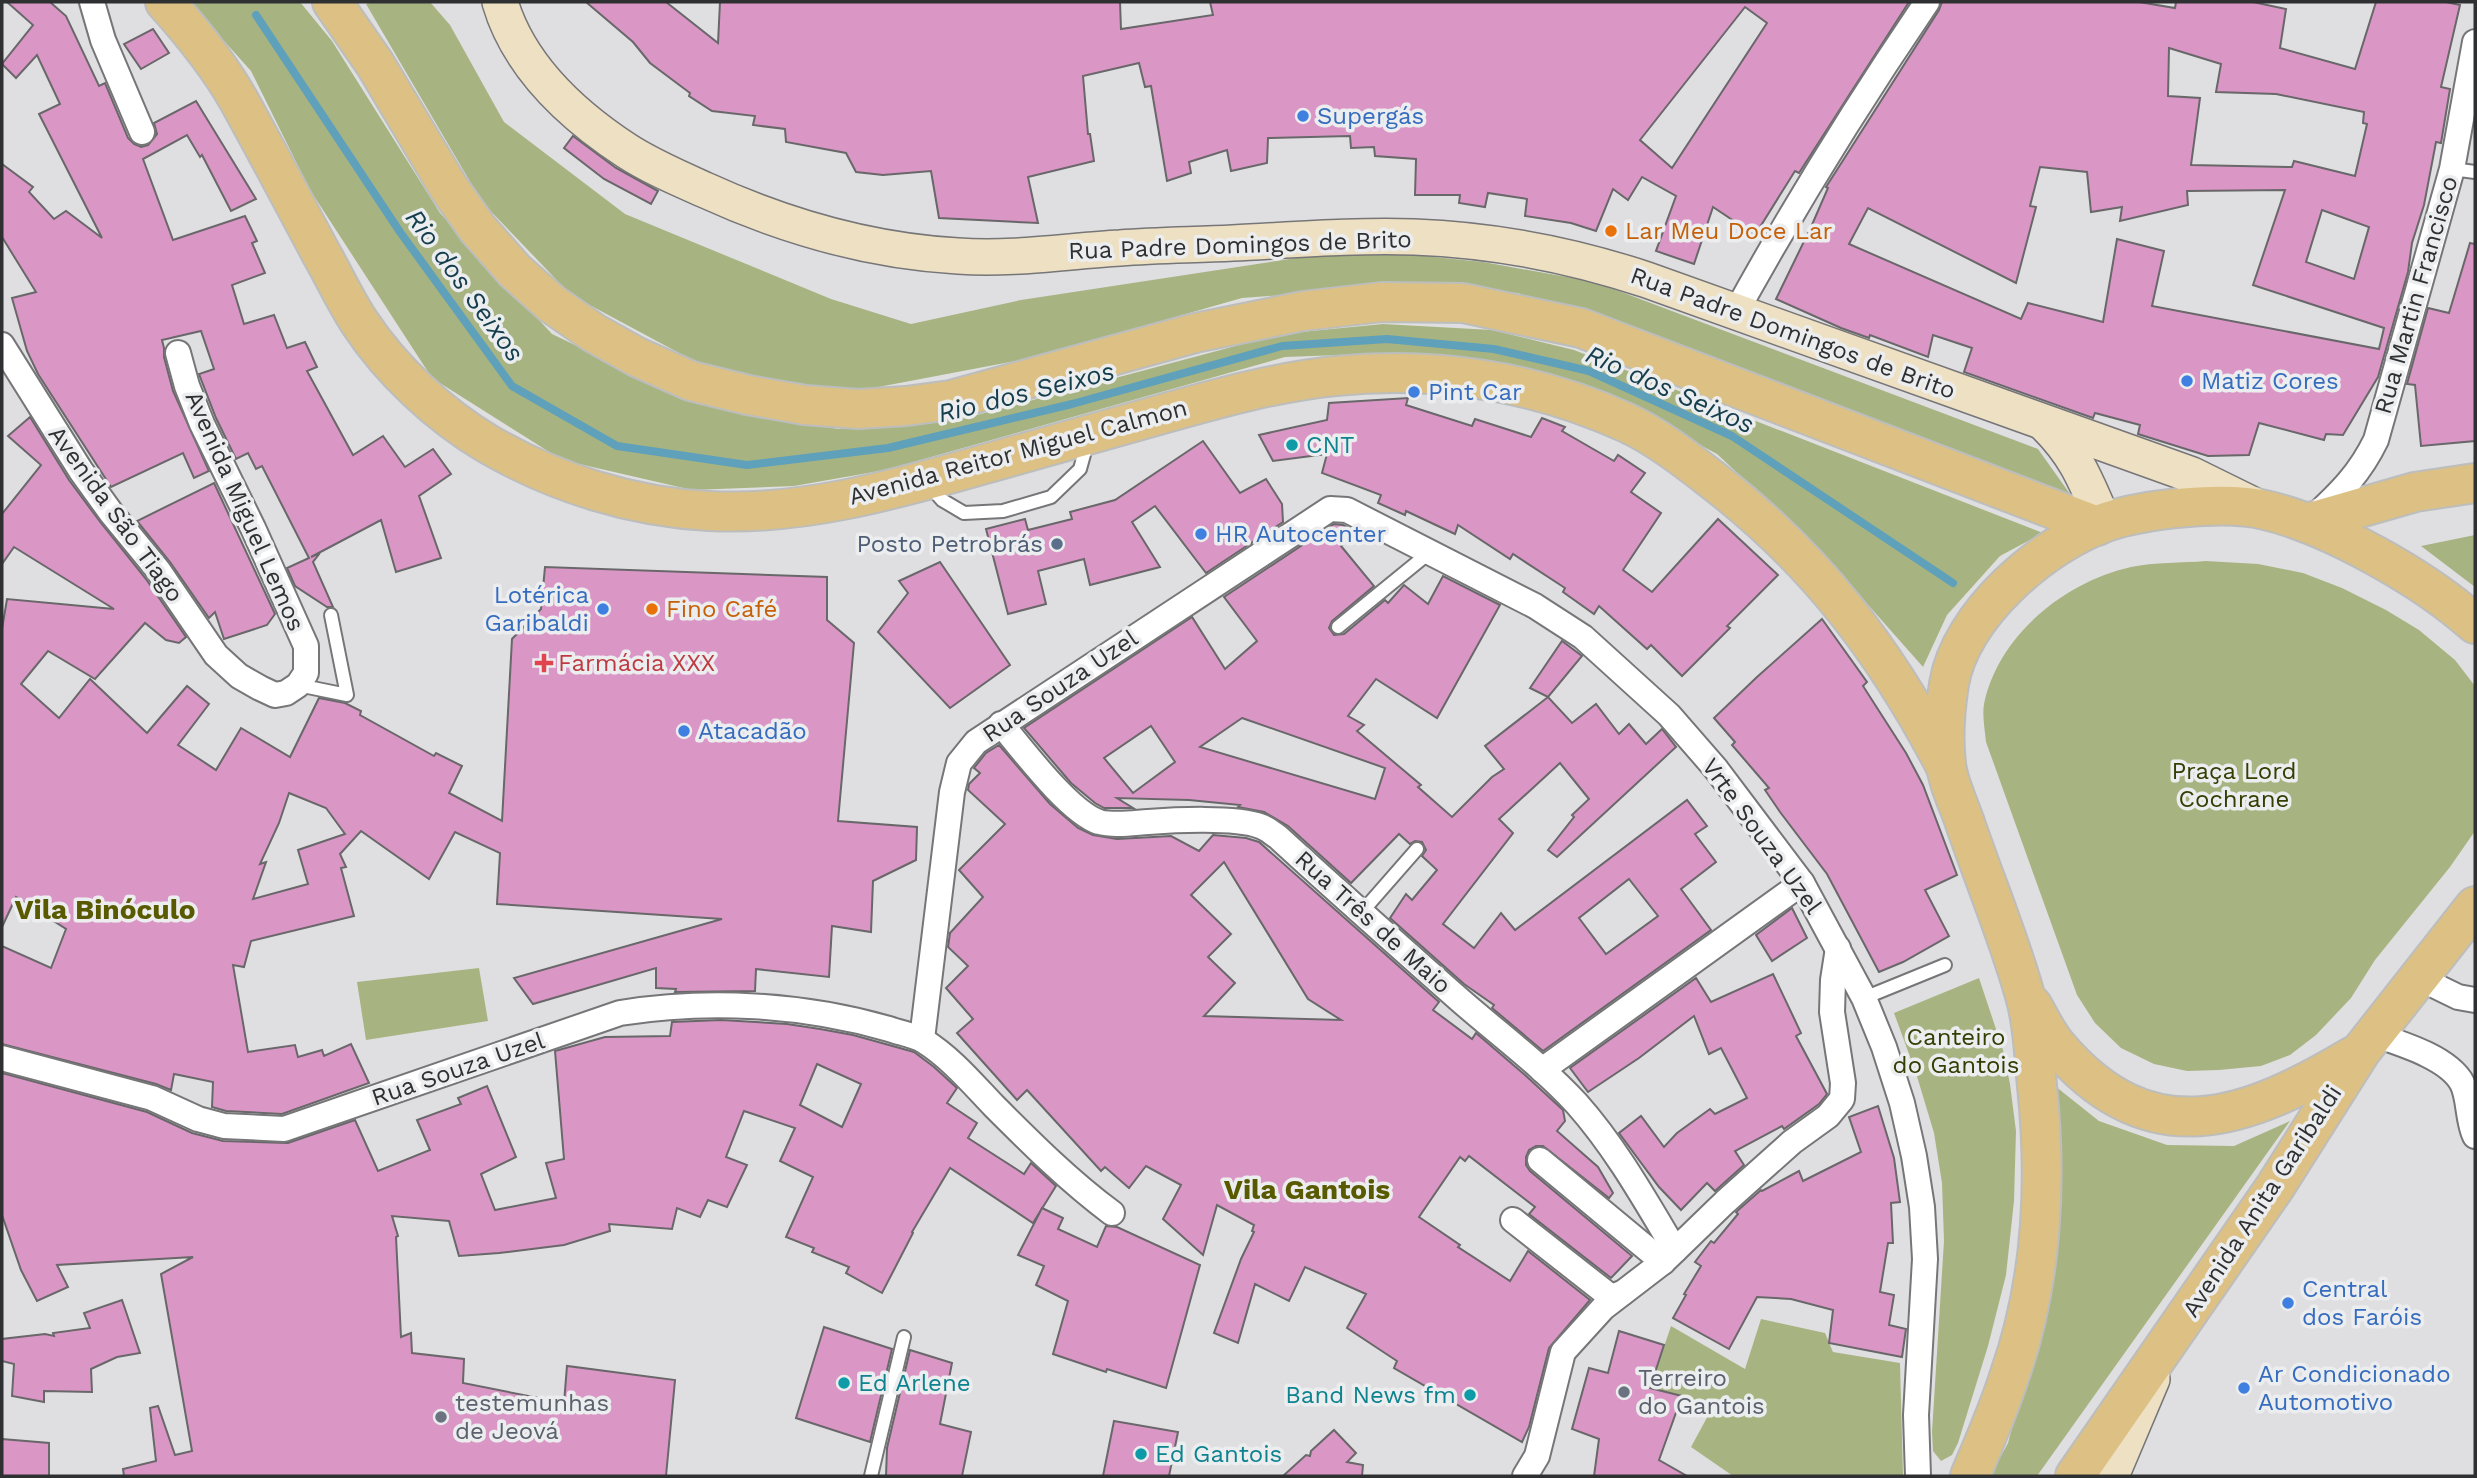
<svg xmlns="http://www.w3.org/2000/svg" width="2477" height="1478" viewBox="0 0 2477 1478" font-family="'Work Sans',sans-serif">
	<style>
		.green { fill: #a7b482 }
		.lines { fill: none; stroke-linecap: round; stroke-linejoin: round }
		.stream { stroke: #5fa0ba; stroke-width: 8 }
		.building { fill: #da97c6; stroke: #696769; stroke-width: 2; fill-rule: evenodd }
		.lane-casing { stroke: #767678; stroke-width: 16 }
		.street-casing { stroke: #767678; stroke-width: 28 }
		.secondary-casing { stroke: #767678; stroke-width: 38 }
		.primary-casing { stroke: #bcbdbd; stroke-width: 42 }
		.lane { stroke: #fff; stroke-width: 12 }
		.street { stroke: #fff; stroke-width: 24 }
		.secondary { stroke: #eee0c2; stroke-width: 35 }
		.primary { stroke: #ddc184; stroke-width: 38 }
		.shop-dot { fill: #3f7fe0; stroke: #ecedef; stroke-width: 2.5 }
		.food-dot { fill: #e8710a; stroke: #ecedef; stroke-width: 2.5 }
		.culture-dot { fill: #0f9aa8; stroke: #ecedef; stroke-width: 2.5 }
		.service-dot { fill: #5c6f8a; stroke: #ecedef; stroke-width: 2.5 }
		.health-dot { fill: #e0444e; stroke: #ecedef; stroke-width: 2.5 }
		.worship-dot { fill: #6b7280; stroke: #ecedef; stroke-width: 2.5 }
		.labels { text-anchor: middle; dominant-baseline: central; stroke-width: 7; stroke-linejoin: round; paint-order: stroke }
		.shop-label { font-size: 24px; fill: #366cbe; stroke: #ecedef; text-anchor: start }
		.food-label { font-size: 24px; fill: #c56008; stroke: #ecedef; text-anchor: start }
		.street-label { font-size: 24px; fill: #2f3031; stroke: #ecedef }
		.culture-label { font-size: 24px; fill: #0d838f; stroke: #ecedef; text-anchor: start }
		.service-label { font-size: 24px; fill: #4e5e75; stroke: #ecedef; text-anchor: end }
		.health-label { font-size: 24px; fill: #be3a42; stroke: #ecedef; text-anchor: start }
		.park-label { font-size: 24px; fill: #333e03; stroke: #ecedef }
		.worship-label { font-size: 24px; fill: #5b616d; stroke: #ecedef; text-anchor: start }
		.water-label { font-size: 26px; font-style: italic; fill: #143e4e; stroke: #ecedef }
		.quarter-label { font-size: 28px; font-weight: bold; fill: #595a00; stroke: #ecedef }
	</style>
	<rect width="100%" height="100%" fill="#dfdfe2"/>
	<!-- green -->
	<g class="green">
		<path d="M189,2H300L332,41L440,213L552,334L698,404L838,429L966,418L1280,334L1383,324L1492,330L1574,350L2043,533L2000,556L1947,615L1923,667L1816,546L1717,454L1594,388L1483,362L1394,353L1285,357L885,470L794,486L692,490L562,460L432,378L310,190L251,71Z"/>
		<path d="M373,2H430L450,25L504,122L625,214L831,299L911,324L1021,300L1355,249L1483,262L1595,282L2038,449L2070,494L1518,293L1408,286L1242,298L1031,358L852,392L707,368L571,295L482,202L366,4Z"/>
		<path d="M2475,535V587L2421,546Z"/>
		<path d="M2206,561L2258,564L2303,573L2342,588L2386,610L2419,630L2455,660L2475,686V831L2450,867L2375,960L2351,998L2316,1035L2290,1055L2261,1066L2219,1070L2187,1071L2154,1064L2121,1048L2095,1023L2077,995L1986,742C1985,730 1982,716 1984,704C1998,636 2064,582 2131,567C2154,562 2182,563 2206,561Z"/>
		<path d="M479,968L488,1021L366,1040L357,982Z"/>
		<path d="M1979,978L2003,1050L2010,1084L2016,1131L2014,1201L2006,1275L1988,1346L1958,1443L1952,1455L1941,1461L1933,1451L1932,1432L1944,1241L1942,1183L1934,1133L1916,1073L1894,1013Z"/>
		<path d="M2055,1086L2099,1121L2167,1145L2234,1146L2290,1121L2037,1476H1990L2008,1443L2052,1283Z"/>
		<path d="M1761,1319L1825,1333L1833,1352L1900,1363L1903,1476H1733L1691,1447L1710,1412L1682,1396L1650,1388L1671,1326L1745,1369Z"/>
	</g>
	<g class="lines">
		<!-- stream -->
		<path class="stream" d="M256,15L400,232L512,386L617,446L747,465L888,448L1072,404L1282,346L1387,339L1494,349L1589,371L1732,436L1953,583"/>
	</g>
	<!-- building -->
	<g class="building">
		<path d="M7,2H50L66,16L99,86L105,83L128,138L134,144L141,147L148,145L157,134L154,123L196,101L256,199L231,211L202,155L200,157L187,135L143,159L173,240L245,216L257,241L252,243L265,273L232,285L244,324L274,315L287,348L305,342L317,367L307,371L353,455L383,436L405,467L433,449L451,474L419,496L441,558L396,572L381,520L311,557L320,553L313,562L333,607H327L295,586L287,568L309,558L262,466L256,469L248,453L236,459L216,418L199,374L214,369L201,331L162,340L164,348V357L173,391L209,471L194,478L183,453L111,487L38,374L27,351L12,298L36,292L2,237V164L33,187L29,192L54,219L66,211L102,238L39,114L60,104L37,55L16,78L2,64L33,25Z"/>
		<path d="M586,2H666L718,43L720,2H1120L1121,29L1213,15L1210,2H1909L1799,173L1795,171L1755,235L1713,207L1694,264L1656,251L1676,196L1642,177L1628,200L1613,189L1596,231L1571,223L1525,216L1527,199L1488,193L1485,207L1459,203L1460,195H1415L1416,159L1375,156L1374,147L1351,148L1350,136L1268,138L1267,163L1231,171L1227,150L1189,162L1191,173L1167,181L1151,86L1145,87L1139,63L1083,76L1088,134H1090L1094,161L1028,177L1038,223L939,218L931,171L883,175L856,172L846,153L786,142L785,129L753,125L755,116L712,111L689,96L690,93L650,63L633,42ZM1745,7L1767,23L1672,168L1640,140Z"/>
		<path d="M1942,2H2139L2175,8L2176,2H2253L2286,9L2280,48L2355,69L2376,2H2446L2460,5L2441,87L2450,89L2441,143L2436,142L2424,205L2412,243L2408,272L2378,377L2343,435L2326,434L2324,440L2259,423L2249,455L2208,456L2138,434L2140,425L2095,413L2093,418L1964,372L1972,348L1933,335L1928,357L1870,335L1869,338L1841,328L1776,299L1811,227L1828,188L1826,187L1939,10ZM2169,48L2221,64L2216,92L2276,94L2364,112L2363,123L2367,124L2355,176L2294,161L2292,167L2191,165L2200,98L2168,96ZM2040,167L2087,172L2091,212L2122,207L2120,221L2188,205L2187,191L2285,190L2253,285L2384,328L2379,349L2152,306L2164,251L2117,239L2103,322L2028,303L2021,319L1849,244L1868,208L2016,283L2036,207L2030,206ZM2322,210L2369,227L2354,279L2306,262Z"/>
		<path d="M153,29L169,53L141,69L124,44Z"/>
		<path d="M573,136L616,168L658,191L651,204L604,179L564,148Z"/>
		<path d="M2470,243L2475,244V441L2421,446L2415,385L2407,384L2428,308L2449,313Z"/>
		<path d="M1408,398L1406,405L1472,426L1475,419L1531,437L1542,418L1565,427L1562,431L1614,461L1618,455L1645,473L1631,492L1661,513L1623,570L1652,592L1718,519L1778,575L1727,626L1730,628L1682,676L1651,645L1647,649L1599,606L1594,614L1563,592L1565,588L1513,554L1510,559L1458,525L1455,534L1406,511L1405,515L1378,503L1381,495L1322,473L1327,454L1273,461L1259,435L1327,420L1329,403Z"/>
		<path d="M30,417L69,480L101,523L146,579L186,637L179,643L166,640L145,623L95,679L48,651L21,684L59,718L90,679L147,733L187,686L209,704L178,745L216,770L241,728L290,757L319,698L345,703L361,711L360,715L434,756L436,753L462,766L449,793L502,821L512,639L541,609L545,567L827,577V620L854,643L838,821L917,827L916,860L873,881L871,932L832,926L829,977L756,969L755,991L675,992L676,989L656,988V968L533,1004L514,978L722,919L497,904L500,853L455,832L429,879L361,831L340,854L346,867L341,868L354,916L251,941L244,967L233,965L248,1052L295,1045L298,1057L322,1050L324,1056L351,1044L369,1083L282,1114L226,1111L212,1107L213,1082L174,1074L171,1090L156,1084L2,1044V946L51,968L66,929L16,897L2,927V629L7,599L114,609L14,547L2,564V514L41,465L8,436ZM289,793L326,808L345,834L298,850L308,884L253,899L266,862L260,864L279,823Z"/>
		<path d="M1203,441L1240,493L1266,479L1282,504L1283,522L1206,573L1155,506L1132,522L1160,567L1090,585L1084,559L1038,571L1046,604L1008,614L986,529L1025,519L1028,530L1072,519L1070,512L1115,500Z"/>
		<path d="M214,483L275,614L267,625L224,639L215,612L209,618L170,562L137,521Z"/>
		<path d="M1334,524L1343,525L1357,532L1341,546L1374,586L1332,621L1329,628L1334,635L1344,634L1385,600L1388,603L1404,585L1428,604L1443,576L1500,605L1437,718L1376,679L1348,716L1364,725L1357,731L1421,785L1418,787L1452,817L1492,777L1504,769L1485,746L1548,697L1572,723L1596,704L1619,734L1629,724L1646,744L1662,729L1676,747L1557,857L1548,850L1574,817L1572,815L1589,799L1560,763L1499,819L1513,833L1443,924L1474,948L1501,913L1515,930L1687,800L1707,826L1695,834L1716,862L1681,889L1711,930L1543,1051L1492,1008L1494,1005L1464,984L1390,918L1406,894L1412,900L1437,870L1422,856L1426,850L1422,842L1415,841L1410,844L1399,834L1351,883L1288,826L1264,812L1238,807L1240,805L1189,800L1117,798L1133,808H1104L1095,803L1071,783L1024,728L1192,617L1225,669L1257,641L1224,597ZM1242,718L1385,768L1375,799L1200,747ZM1151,726L1175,762L1133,793L1104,758ZM1629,879L1658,916L1606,954L1579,918Z"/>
		<path d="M940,562L1010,665L950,708L878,632L908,593L899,581Z"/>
		<path d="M1822,619L1867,682L1863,686L1906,753L1923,785L1957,875L1925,890L1949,936L1903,962L1879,972L1827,874L1780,812L1765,790L1769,788L1732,745L1735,742L1714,718L1757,677Z"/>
		<path d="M1562,641L1582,656L1548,697L1530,688Z"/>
		<path d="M999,745L1050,804L1078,828L1093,835L1117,839L1171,836L1199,851L1213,835L1246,838L1259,842L1439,1002L1433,1010L1472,1039L1476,1033L1525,1075L1563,1110L1565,1121L1557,1131L1598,1167L1613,1193L1609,1198L1543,1146H1536L1529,1150L1526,1157V1165L1530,1171L1632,1256L1611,1278L1529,1214L1535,1207L1469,1156L1465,1161L1460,1157L1419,1217L1460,1245L1458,1247L1510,1281L1528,1251L1590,1300L1549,1348L1529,1427L1522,1442L1394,1368L1397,1361L1347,1328L1366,1294L1305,1267L1289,1301L1255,1284L1238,1343L1214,1333L1241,1259L1254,1232L1252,1231L1254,1225L1217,1205L1203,1255L1163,1219L1181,1185L1146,1166L1129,1188L1105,1167L1101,1171L1027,1090L1017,1100L957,1033L973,1019L946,988L968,966L948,947L950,933L983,897L959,870L1005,824L968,790L969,784L980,773L974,768L986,753ZM1224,862L1308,999L1341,1020L1204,1016L1235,983L1208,957L1231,934L1191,895Z"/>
		<path d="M1792,908L1807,938L1772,961L1756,935Z"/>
		<path d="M1773,974L1801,1033L1796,1036L1827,1094L1819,1104L1784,1129L1782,1126L1735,1151L1744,1165L1715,1191L1707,1183L1681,1210L1659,1187L1619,1133L1641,1116L1664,1147L1677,1133L1710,1109L1715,1114L1747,1098L1721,1048L1709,1054L1694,1016L1639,1058L1588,1092L1570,1068L1696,978L1711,1002Z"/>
		<path d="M721,1020L787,1024L820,1029L853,1035L914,1052L934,1067L957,1088L947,1103L977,1123L968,1138L1024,1174L1031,1163L1056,1186L1033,1223L950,1168L912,1232L913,1233L882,1293L846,1273L849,1267L812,1252L814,1248L786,1237L813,1177L780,1161L795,1128L744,1111L726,1157L747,1165L727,1207L708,1200L700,1217L677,1208L672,1229L609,1224L610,1231L564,1245L499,1253L459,1256L449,1221L392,1216L398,1236L396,1237L401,1337L411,1333L412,1353L464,1359L463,1383L564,1403L567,1366L675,1380L666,1476H124L123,1469L156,1461L150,1408L158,1406L175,1455L192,1451L161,1274L193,1257L57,1265L68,1287L37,1301L21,1270L2,1215V1073L147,1112L192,1133L223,1141L288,1143L355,1120L378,1171L430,1150L417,1120L461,1104L458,1098L487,1086L516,1157L481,1174L495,1210L556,1198L546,1163L564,1159L555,1051L605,1037L670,1036L672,1022ZM817,1064L861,1084L842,1127L800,1105Z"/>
		<path d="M1878,1106L1894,1158L1900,1202L1891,1203L1893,1243H1888L1880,1292L1894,1295L1889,1325L1906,1329L1902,1357L1829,1343L1833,1310L1791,1299L1757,1297L1729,1349L1673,1318L1686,1295L1684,1294L1701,1266L1695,1262L1711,1241L1714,1243L1738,1214L1736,1212L1761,1190L1762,1191L1799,1171L1803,1181L1861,1152L1849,1117Z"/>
		<path d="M1042,1208L1063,1218L1058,1229L1097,1247L1106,1226L1117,1227L1200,1265L1166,1388L1107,1369L1106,1372L1053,1354L1068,1301L1036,1285L1044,1266L1018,1255Z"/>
		<path d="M122,1300L140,1353L117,1357L91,1369L92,1392L44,1391V1402L12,1396L14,1364L2,1361V1339L45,1334L54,1336L53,1333L90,1328L84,1313Z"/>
		<path d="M824,1327L892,1349L870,1442L796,1418Z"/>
		<path d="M1619,1331L1664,1345L1650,1388L1682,1396L1659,1460L1687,1476H1594L1599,1439L1572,1429L1589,1368L1608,1373Z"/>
		<path d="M910,1350L952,1363L940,1424L971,1432L962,1476H886L887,1448Z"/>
		<path d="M1114,1421L1178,1432L1169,1476H1103Z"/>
		<path d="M1334,1430L1356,1453L1347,1462L1363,1465L1362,1476H1283L1306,1455L1310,1456L1311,1451Z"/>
		<path d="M2,1439L49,1443V1476H2Z"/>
	</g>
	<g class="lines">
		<!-- lane casing -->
		<g class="lane-casing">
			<g id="lane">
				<path d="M2452,169L2475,172"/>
				<path d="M928,484L942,500L964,513L1003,511L1051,497L1080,469L1088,440"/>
				<path d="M1338,627L1430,552"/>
				<path d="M298,685L347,695L331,615"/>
				<path d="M1361,913L1417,849"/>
				<path d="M1864,998L1945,965"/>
				<path d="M871,1476L904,1337"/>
			</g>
		</g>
		<!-- street casing -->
		<g class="street-casing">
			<g id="street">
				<path d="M92,2L103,40L142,132"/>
				<path d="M1736,312C1795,205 1859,102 1927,2"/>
				<path d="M2,345L81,471L112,514L158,570L216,655L239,676L260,688L275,695L286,693L298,685L306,673V646L253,528L202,424L187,386L178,353"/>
				<path d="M2314,517C2341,492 2360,473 2376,440L2452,169L2475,42"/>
				<path d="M1001,724C1022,749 1069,812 1099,822C1114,826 1133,823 1148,822C1174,820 1236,817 1260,826C1267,828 1273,834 1278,837C1339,893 1400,947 1461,1001C1500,1035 1542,1066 1577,1104C1616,1148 1645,1200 1675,1250"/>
				<path d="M2417,977L2458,997L2475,1000"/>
				<path d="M2373,1034C2399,1043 2448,1057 2462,1083C2470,1099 2467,1119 2475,1136"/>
				<path d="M922,1039L952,792L959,763L976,742L1330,509L1347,510L1535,606L1583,637L1669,715L1716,769L1802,883L1864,998L1884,1047L1902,1103L1914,1156L1922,1207L1925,1259L1916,1415L1918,1476"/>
				<path d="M2,1058L152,1098L198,1119L224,1126L284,1129L620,1013C708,999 802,1004 889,1029C900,1033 914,1035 924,1041C951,1058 972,1083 994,1106C1032,1144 1069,1181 1112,1213"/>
				<path d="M1542,1070L1802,883"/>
				<path d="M1540,1160L1663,1262"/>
				<path d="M1513,1220L1611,1297L1622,1293"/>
				<path d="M1525,1476L1537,1456L1563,1352L1603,1308L1663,1262L1725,1202L1792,1142L1828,1116L1842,1099L1843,1083L1832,1012L1833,980L1838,948"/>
			</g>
		</g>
		<!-- secondary casing -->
		<g class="secondary-casing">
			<g id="secondary">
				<path d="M500,2C519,67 572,115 627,151C652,167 678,178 705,190C786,227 869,251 958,256C1012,260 1067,251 1120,248C1158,245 1195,245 1233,243C1294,240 1354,235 1414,237C1494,240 1572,255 1647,280L2192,475L2257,507"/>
				<path d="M2046,425C2078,457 2086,482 2104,523"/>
				<path d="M2111,1476L2152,1379"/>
			</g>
		</g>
		<!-- primary casing -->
		<g class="primary-casing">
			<g id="primary">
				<path d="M165,2C192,32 218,64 238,99C267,151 294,203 322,255C335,278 346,302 360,323C391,370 439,415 488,444C555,483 632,507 709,511C801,516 893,490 981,465C1041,448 1102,431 1162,414C1219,398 1276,382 1335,376C1435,366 1535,381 1627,423C1657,437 1684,458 1710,478C1815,558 1885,650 1946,767"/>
				<path d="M332,2L375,64L449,188L478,229L515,271L552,304L594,333L637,357L691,381L748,395L805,405L858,409L906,406L951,400L1195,333L1303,311L1382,302L1463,303L1581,328L2097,526"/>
				<path d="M2307,523L2415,492L2475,483"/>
				<path d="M2032,1005C2040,1019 2047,1034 2057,1046C2150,1156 2246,1120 2353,1056"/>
				<path d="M1970,1476C1984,1443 1999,1409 2010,1374C2042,1283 2047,1181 2037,1086C2034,1055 2033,1021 2024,992C2008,936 1985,881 1966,826C1960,807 1948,784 1946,764C1943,738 1945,709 1949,684C1960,615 2043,544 2106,522C2144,509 2225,500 2265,510C2330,525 2425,579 2475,624"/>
				<path d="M2075,1476L2275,1187L2361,1051L2475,906"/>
			</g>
		</g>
		<!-- lane -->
		<use href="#lane" class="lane"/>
		<!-- street -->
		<use href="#street" class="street"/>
		<!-- secondary -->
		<use href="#secondary" class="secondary"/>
		<!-- primary -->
		<use href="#primary" class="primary"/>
	</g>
	<!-- markers -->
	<g class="shop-dot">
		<circle cx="1303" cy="116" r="7"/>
		<circle cx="2187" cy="381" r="7"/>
		<circle cx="1414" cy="392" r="7"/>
		<circle cx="1201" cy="534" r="7"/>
		<circle cx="603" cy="609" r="7"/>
		<circle cx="684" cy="731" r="7"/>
		<circle cx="2288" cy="1303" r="7"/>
		<circle cx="2244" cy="1388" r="7"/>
	</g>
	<g class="food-dot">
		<circle cx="1611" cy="231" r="7"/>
		<circle cx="652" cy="609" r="7"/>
	</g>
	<g class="culture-dot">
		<circle cx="1292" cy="445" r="7"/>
		<circle cx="844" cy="1383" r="7"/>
		<circle cx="1470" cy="1395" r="7"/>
		<circle cx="1141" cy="1454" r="7"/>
	</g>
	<circle class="service-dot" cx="1057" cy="544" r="7"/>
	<path class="health-dot" d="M540.5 652.5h7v7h7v7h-7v7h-7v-7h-7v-7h7z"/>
	<g class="worship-dot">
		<circle cx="1624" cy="1392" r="7"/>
		<circle cx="441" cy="1417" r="7"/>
	</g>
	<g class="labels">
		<!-- shop labels -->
		<g class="shop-label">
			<text x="1317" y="116">Supergás</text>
			<text x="2201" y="381">Matiz Cores</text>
			<text x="1428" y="392">Pint Car</text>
			<text x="1215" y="534">HR Autocenter</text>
			<text x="589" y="595" text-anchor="end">Lotérica<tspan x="589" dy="28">Garibaldi</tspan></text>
			<text x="698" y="731">Atacadão</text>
			<text x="2302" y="1289">Central<tspan x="2302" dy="28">dos Faróis</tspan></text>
			<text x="2258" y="1374">Ar Condicionado<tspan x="2258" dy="28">Automotivo</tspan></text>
		</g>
		<!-- food labels -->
		<g class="food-label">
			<text x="1625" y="231">Lar Meu Doce Lar</text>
			<text x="666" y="609">Fino Café</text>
		</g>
		<!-- street labels -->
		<g class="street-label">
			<text transform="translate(1240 245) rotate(-2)">Rua Padre Domingos de Brito</text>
			<text transform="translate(2416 295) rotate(-74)">Rua Martin Francisco</text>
			<text transform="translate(1793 333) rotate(20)">Rua Padre Domingos de Brito</text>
			<text transform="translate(1018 452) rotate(-15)">Avenida Reitor Miguel Calmon</text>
			<text transform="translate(245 511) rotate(66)">Avenida Miguel Lemos</text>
			<text transform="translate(116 514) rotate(54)">Avenida São Tiago</text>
			<text transform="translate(1060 686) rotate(-34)">Rua Souza Uzel</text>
			<text transform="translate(1762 836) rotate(54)">Vrte Souza Uzel</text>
			<text transform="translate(1373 922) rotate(42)">Rua Três de Maio</text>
			<text transform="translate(458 1069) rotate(-19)">Rua Souza Uzel</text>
			<text transform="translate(2262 1201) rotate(-57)">Avenida Anita Garibaldi</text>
		</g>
		<!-- culture labels -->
		<g class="culture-label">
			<text x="1306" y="445">CNT</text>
			<text x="858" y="1383">Ed Arlene</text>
			<text x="1456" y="1395" text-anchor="end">Band News fm</text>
			<text x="1155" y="1454">Ed Gantois</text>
		</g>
		<!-- service labels -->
		<g class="service-label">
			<text x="1043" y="544">Posto Petrobrás</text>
		</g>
		<!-- health labels -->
		<g class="health-label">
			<text x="558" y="663">Farmácia XXX</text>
		</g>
		<!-- park labels -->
		<g class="park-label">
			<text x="2234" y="771">Praça Lord<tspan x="2234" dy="28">Cochrane</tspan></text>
			<text x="1956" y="1037">Canteiro<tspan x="1956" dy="28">do Gantois</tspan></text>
		</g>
		<!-- worship labels -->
		<g class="worship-label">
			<text x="1638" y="1378">Terreiro<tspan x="1638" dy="28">do Gantois</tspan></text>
			<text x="455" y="1403">testemunhas<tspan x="455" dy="28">de Jeová</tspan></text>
		</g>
		<!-- water labels -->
		<g class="water-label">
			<text transform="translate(465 285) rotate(54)">Rio dos Seixos</text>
			<text transform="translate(1670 389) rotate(24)">Rio dos Seixos</text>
			<text transform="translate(1026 392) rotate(-14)">Rio dos Seixos</text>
		</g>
		<!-- quarter labels -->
		<g class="quarter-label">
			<text x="105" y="909">Vila Binóculo</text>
			<text x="1307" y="1189">Vila Gantois</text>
		</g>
	</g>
	<!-- border -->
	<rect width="2477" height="1478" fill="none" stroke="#2f3031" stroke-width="7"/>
</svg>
